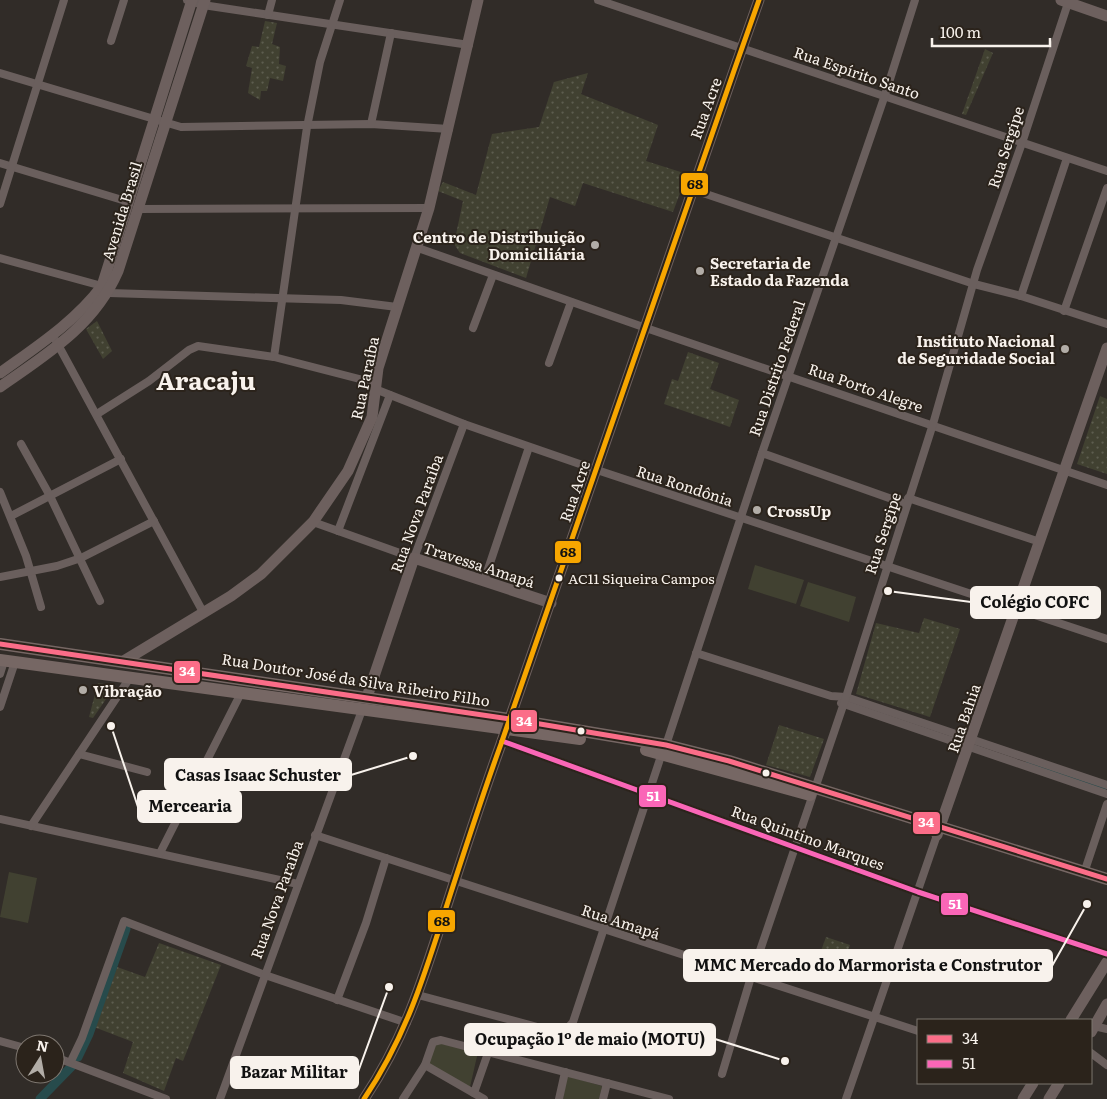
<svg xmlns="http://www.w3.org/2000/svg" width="1107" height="1099" viewBox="0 0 1107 1099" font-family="Literata,serif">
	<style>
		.grass { fill: url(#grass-dots) }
		.green { fill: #414131 }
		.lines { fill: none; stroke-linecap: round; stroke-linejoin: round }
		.canal { stroke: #274b4c; stroke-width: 9 }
		.street { stroke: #6a5f5d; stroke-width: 8 }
		.secondary { stroke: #6d605e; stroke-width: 11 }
		.primary { stroke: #766764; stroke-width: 12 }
		.bus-1-casing { stroke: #2b231b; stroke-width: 9 }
		.bus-2-casing { stroke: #2b231b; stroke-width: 9 }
		.bus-3-casing { stroke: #2b231b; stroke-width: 9 }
		.bus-1 { stroke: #fb6d88; stroke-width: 5 }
		.bus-2 { stroke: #fa66b7; stroke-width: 5 }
		.bus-3 { stroke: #f7a600; stroke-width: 5 }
		.poi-dot { fill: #b2ada7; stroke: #2b231b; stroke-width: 2 }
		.bus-dot { fill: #f8f2ec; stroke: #2b231b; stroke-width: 2 }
		.labels { text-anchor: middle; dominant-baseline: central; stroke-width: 4; stroke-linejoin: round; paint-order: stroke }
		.bus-label { font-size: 14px; fill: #f8f2ec; stroke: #2b231b; text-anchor: start }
		.street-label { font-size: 15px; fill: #f8f2ec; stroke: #2b231b }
		.poi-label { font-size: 15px; font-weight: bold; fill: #f8f2ec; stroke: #2b231b; text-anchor: start }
		.town-label { font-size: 25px; font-weight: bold; fill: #f8f2ec; stroke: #2b231b }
		.leader { fill: none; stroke: #f8f2ec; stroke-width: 2 }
		.callout-dot { fill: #f8f2ec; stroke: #2b231b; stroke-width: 2 }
		.callout { fill: #f8f2ec; stroke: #f8f2ec; stroke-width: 2 }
		.callout-label { font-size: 16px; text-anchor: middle; font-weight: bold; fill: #111 }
		.line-badge { stroke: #2b231b; stroke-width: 2 }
		.badge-label { font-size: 14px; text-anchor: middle; font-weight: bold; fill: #fff }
		.pale-badge-label { font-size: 14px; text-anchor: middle; font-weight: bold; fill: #111 }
	</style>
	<defs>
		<pattern id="grass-dots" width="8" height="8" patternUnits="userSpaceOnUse" patternTransform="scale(1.25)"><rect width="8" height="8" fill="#414131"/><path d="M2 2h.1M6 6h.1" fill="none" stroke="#5d5d4f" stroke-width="1.8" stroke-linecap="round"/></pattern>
	</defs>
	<rect width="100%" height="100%" fill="#312c28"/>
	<!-- grass -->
	<g class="grass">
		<path d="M265,21L277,23L272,44L280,47L279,64L286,66L283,81L270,78L267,91H261L260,100L248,93L252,68L246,66L252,46L259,47Z"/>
		<path d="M985,49L993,53L966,115L962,114Z"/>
		<path d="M588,73L581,94L658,125L646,161L687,174L673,212L583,183L575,206L550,197L526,278L460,253L454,244L463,201L438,191L443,182L476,195L492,134L539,127L554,82Z"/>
		<path d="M97,321L112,351L103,359L86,329Z"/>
		<path d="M688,352L719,363L710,389L739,400L730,427L664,404L672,379L678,381Z"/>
		<path d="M1100,396L1107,399V474L1077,464Z"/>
		<path d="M924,618L960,629L930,717L856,694L876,623L919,633Z"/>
		<path d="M98,683L115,686L93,718L89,717Z"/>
		<path d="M779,725L824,739L810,777L766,765Z"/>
		<path d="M826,937L850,945L842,967L818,959Z"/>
		<path d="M159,943L221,965L183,1061L176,1058L164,1091L123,1073L133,1042L94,1027L117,967L145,977Z"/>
	</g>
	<!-- green -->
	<g class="green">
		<path d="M755,565L804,580L796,604L748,589Z"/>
		<path d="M808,582L856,597L849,622L800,606Z"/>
		<path d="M9,872L37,878L28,923L0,917Z"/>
		<path d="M434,1042L478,1052L470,1087L427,1064Z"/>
		<path d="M567,1076L602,1086L599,1099H563Z"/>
	</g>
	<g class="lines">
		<!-- canal -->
		<g class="canal">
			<path d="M1030,764L1102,788"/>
			<path d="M78,1057L89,1034L126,929"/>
			<path d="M40,1099L72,1066"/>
		</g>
		<!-- street -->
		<g class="street">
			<path d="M187,0L203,5L469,45"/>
			<path d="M598,0L1107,171"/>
			<path d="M268,15L272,0"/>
			<path d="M111,41L124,0"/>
			<path d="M0,73L181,127L371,124L449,129"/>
			<path d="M371,124L391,33"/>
			<path d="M0,163L129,202"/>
			<path d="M691,189L974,284L1021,296L1107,324"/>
			<path d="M0,204L64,0"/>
			<path d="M138,209L429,208"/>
			<path d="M418,248L646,328L1107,485"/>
			<path d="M0,258L102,286"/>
			<path d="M109,293L341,300L397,307"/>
			<path d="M1021,296L1067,158"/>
			<path d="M1064,311L1107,188"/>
			<path d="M473,328L493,275"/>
			<path d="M56,341L203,612"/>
			<path d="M274,357L307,127L320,62L340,0"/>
			<path d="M549,363L571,302"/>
			<path d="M375,389L464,424L597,470L1107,639"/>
			<path d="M97,414L149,381L189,350L198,346L274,357L375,383"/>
			<path d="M21,444L50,496L100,601"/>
			<path d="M762,453L906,504"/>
			<path d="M0,492L26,556L41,607"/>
			<path d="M908,498L1040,542"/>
			<path d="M11,516L121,459"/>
			<path d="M313,522L414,558L464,424"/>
			<path d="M338,531L390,395"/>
			<path d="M0,577L57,566L81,558L154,521"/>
			<path d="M484,581L529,447"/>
			<path d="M696,653L831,696L846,697L1107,785"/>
			<path d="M0,674L4,661"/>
			<path d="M841,703L1107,794"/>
			<path d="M0,707L15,662"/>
			<path d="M502,741L918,892L1107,954"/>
			<path d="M666,745L762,453L885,95L915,0"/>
			<path d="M79,754L147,772"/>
			<path d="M0,819L298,884"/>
			<path d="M31,826L129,679"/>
			<path d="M315,835L918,1031"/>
			<path d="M160,853L241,693"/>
			<path d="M1084,873L1107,804"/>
			<path d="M418,995L556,1032C564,1032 567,1029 573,1022L662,753"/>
			<path d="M337,1000L366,923L386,858"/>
			<path d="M1094,1026L1107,1029"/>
			<path d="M0,1041L25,1048"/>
			<path d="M1091,1053L1107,1065"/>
			<path d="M55,1057L166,1099"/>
			<path d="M72,1059L82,1038L124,921L265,975L407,1023"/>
			<path d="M425,1065L484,1099"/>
			<path d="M722,1074L751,977L846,697L933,424L977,270L1022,143L1069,0"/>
			<path d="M474,1093L488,1053"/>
			<path d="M220,1099L362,710"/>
			<path d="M403,1099L425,1065L433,1042L441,1040L669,1099"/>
			<path d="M559,1099L565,1072"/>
			<path d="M603,1099L607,1083"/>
			<path d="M846,1099L937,835"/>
		</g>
		<!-- secondary -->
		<g class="secondary">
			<path d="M1061,0L1107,16"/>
			<path d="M0,373C36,347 75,322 102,286L192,0"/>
			<path d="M0,387C47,354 94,326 118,271L205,0"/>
			<path d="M122,662L231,596L261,574L313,522L348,471L372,417L378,368L429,208L478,0"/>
			<path d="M367,697L414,558L551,603"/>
			<path d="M937,835L1107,348"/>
			<path d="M1071,1020L1107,962"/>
			<path d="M1091,1032L1107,1004"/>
			<path d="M364,1099C405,1038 423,980 445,911C463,855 481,799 501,744C589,496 671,247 759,0"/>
			<path d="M1023,1099L1033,1083"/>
			<path d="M1049,1099L1059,1083"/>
		</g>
		<!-- primary -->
		<g class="primary">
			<path d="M0,644L510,719L666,745L729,761L1107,879"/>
			<path d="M0,660L580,739"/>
			<path d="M646,750L810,795"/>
		</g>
		<!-- bus-1 casing -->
		<g class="bus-1-casing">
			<path id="bus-1" d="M0,644L510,719L666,745L729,761L1107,879"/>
		</g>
		<!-- bus-2 casing -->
		<g class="bus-2-casing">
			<path id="bus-2" d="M502,741L918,892L1107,954"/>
		</g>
		<!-- bus-3 casing -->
		<g class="bus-3-casing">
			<path id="bus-3" d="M364,1099C405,1038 423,980 445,911C463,855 481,799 501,744C589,496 671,247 759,0"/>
		</g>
		<!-- bus-1 -->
		<use href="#bus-1" class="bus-1"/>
		<!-- bus-2 -->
		<use href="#bus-2" class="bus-2"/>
		<!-- bus-3 -->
		<use href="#bus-3" class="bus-3"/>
	</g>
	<!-- markers -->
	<g class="poi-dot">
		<circle cx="595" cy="245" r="5"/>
		<circle cx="700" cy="271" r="5"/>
		<circle cx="1065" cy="349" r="5"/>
		<circle cx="757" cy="510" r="5"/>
		<circle cx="83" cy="690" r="5"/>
	</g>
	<g class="bus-dot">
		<circle cx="559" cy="578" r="4.5"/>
		<circle cx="581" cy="731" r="4.5"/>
		<circle cx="766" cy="773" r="4.5"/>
	</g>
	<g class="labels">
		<!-- bus labels -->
		<g class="bus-label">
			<text x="568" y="578">AC11 Siqueira Campos</text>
		</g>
		<!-- street labels -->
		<g class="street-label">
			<text transform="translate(857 72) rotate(19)">Rua Espírito Santo</text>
			<text transform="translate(705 108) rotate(-70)">Rua Acre</text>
			<text transform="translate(1005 147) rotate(-72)">Rua Sergipe</text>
			<text transform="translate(121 211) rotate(-73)">Avenida Brasil</text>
			<text transform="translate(776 368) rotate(-71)">Rua Distrito Federal</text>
			<text transform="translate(364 378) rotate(-78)">Rua Paraíba</text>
			<text transform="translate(866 387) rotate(19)">Rua Porto Alegre</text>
			<text transform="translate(685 485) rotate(18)">Rua Rondônia</text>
			<text transform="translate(574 491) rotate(-71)">Rua Acre</text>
			<text transform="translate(416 513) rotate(-70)">Rua Nova Paraíba</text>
			<text transform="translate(882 533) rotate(-72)">Rua Sergipe</text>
			<text transform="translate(479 564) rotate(18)">Travessa Amapá</text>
			<text transform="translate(356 679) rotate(9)">Rua Doutor José da Silva Ribeiro Filho</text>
			<text transform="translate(963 718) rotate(-71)">Rua Bahia</text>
			<text transform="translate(808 837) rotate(20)">Rua Quintino Marques</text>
			<text transform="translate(276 899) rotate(-70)">Rua Nova Paraíba</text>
			<text transform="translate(621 921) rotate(18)">Rua Amapá</text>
		</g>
		<!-- poi labels -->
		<g class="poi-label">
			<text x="585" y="236" text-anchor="end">Centro de Distribuição<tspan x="585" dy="17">Domiciliária</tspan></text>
			<text x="710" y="262">Secretaria de<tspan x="710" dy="17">Estado da Fazenda</tspan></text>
			<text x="1055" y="340" text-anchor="end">Instituto Nacional<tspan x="1055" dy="17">de Seguridade Social</tspan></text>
			<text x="767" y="510">CrossUp</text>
			<text x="93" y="690">Vibração</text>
		</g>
		<!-- town labels -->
		<g class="town-label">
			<text x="206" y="379">Aracaju</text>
		</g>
	</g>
	<!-- callouts -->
	<path class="leader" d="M888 591L971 602M413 756L351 775M111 726L138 807M1087 904L1052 966M785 1061L715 1039M389 987L358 1072"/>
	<g class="callout-dot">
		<circle cx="888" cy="591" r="5"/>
		<circle cx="413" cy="756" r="5"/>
		<circle cx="111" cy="726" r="5"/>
		<circle cx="1087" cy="904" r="5"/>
		<circle cx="785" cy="1061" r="5"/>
		<circle cx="389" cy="987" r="5"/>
	</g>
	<g class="callout">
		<rect x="971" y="587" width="129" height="31" rx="5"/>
		<rect x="165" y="759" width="186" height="31" rx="5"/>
		<rect x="138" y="791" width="103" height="31" rx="5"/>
		<rect x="684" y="950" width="368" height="31" rx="5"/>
		<rect x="465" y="1024" width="250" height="31" rx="5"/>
		<rect x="231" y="1057" width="127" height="31" rx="5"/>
	</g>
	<g class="callout-label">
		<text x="1035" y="608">Colégio COFC</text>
		<text x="258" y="781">Casas Isaac Schuster</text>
		<text x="190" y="812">Mercearia</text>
		<text x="868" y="971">MMC Mercado do Marmorista e Construtor</text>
		<text x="590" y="1045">Ocupação 1º de maio (MOTU)</text>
		<text x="294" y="1078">Bazar Militar</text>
	</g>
	<g class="line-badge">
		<rect x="680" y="172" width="29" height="24" rx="5" fill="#f7a600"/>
		<rect x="554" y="540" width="28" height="24" rx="5" fill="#f7a600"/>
		<rect x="173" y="660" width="28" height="24" rx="5" fill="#fb6d88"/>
		<rect x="510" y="709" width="28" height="24" rx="5" fill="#fb6d88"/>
		<rect x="638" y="784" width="29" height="24" rx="5" fill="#fa66b7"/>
		<rect x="912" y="811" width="29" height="24" rx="5" fill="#fb6d88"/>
		<rect x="940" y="892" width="29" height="24" rx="5" fill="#fa66b7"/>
		<rect x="427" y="909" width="29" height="24" rx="5" fill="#f7a600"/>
	</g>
	<g class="badge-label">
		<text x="187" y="676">34</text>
		<text x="524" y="726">34</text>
		<text x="653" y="801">51</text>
		<text x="926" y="827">34</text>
		<text x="955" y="909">51</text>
	</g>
	<g class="pale-badge-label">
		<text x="695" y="189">68</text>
		<text x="568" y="557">68</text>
		<text x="442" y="926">68</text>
	</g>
	<!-- legend -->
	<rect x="917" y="1019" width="175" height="65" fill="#2b231b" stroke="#7d766f"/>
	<rect x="927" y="1035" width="25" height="8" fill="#fb6d88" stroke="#7d766f"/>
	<text x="962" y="1044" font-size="15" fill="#f8f2ec">34</text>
	<rect x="927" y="1060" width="25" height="8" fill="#fa66b7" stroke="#7d766f"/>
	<text x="962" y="1069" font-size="15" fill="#f8f2ec">51</text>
	<!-- north arrow -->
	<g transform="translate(40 1059) rotate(11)"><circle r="24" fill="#2b231b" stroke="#7d766f"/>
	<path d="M0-4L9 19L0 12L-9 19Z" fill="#b2ada7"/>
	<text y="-8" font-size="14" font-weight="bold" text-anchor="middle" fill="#f8f2ec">N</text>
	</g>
	<!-- scale -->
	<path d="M932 38v8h118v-8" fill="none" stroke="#f8f2ec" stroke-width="2.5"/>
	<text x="940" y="38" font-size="15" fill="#f8f2ec" stroke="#2b231b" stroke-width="4" paint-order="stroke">100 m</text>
</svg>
